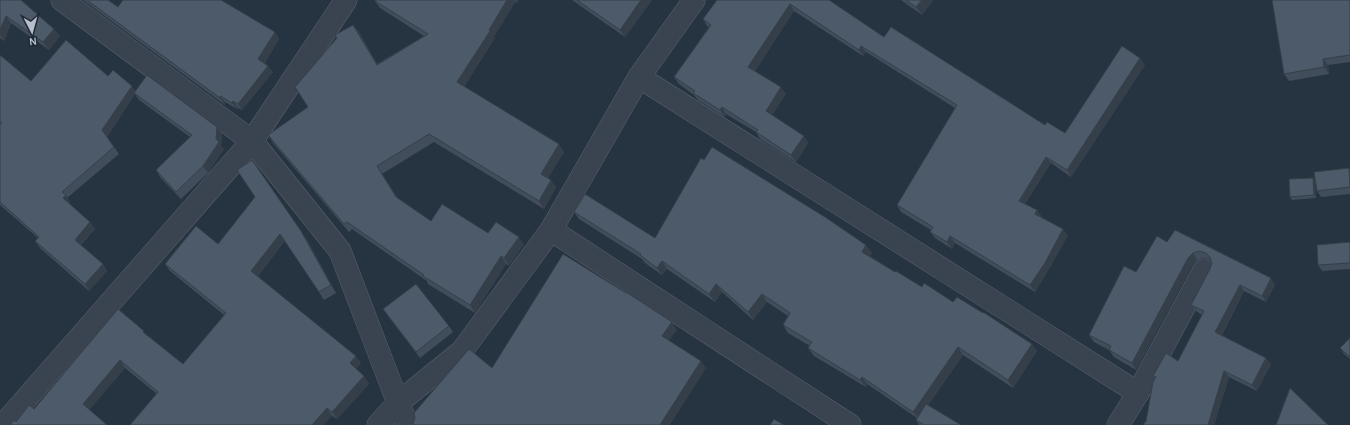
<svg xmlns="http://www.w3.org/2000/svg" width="1350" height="425" viewBox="0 0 1350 425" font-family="Karla,sans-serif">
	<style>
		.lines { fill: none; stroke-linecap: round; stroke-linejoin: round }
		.minor-casing { stroke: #58626d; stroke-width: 23 }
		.minor { stroke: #3a4450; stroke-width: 22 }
		.wall { fill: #414d5a }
		.shaded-wall { fill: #353f4a }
		.building { fill: #4c5a69; stroke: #353f4a }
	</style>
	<rect width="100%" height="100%" fill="#263340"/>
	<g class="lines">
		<!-- minor casing -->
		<g class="minor-casing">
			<g id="minor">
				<path d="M62,0L252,141L340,251L398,403L408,425"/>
				<path d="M639,77L1138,393"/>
				<path d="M551,230L850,425"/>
				<path d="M3,425L252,141L346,0"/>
				<path d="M378,425L398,403L462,351L551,230L639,77L694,0"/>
				<path d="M1118,425L1138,393L1204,270"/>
			</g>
		</g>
		<!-- minor -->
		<use href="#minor" class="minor"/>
	</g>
	<!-- wall -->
	<g class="wall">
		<path d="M0,0L60,36L49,50L11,23L4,41L0,38Z"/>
		<path d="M83,0H108L118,7L275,32L279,39L265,63L268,66L273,72L242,110L238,108L237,109L225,102V105Z"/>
		<path d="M375,0H519L517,3L515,2L494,37L495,38L464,87L564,152L548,178L556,187L544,209L434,142L382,174L397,197L431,221L488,233L524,244L509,266L506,264L475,313L428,284L427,281L352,229L349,232L273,143L268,135L308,107L353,25L359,32L377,64L424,36L380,8L375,1Z"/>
		<path d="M572,0H652L625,37Z"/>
		<path d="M717,0H829L884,37L1045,125L1065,133L1145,65L1071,177L1051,163L1025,204L1037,210L1042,217H1041L1068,235L1049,269L1035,292L955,243L952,249L935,238L930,232L931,230L901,212L897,205L955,108L866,52L863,56L794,11L755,71L786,94L772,115L804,136L808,143L796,162L760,139L756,132L726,114L725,117L698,100L694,95L679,84L674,77L709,27L707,26L703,19Z"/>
		<path d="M901,0H933L922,15Z"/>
		<path d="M1350,0V62L1328,65L1329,74L1289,81L1284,74Z"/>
		<path d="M0,55L31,81L108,76L132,86L135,91L222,134L221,146L224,149L208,173L181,199L160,177L156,170L190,137L139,100L135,94L107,137L119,154L67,198L70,202L69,204L90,222L95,229L81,245L103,264L107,271L89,291L40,248L35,241L38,238L0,205Z"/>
		<path d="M1350,169V194L1321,197L1317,191Z"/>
		<path d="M1313,178L1315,181L1316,198L1292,200L1290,197Z"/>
		<path d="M574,212L655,238L866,245L872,253L870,256L895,272L922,287L953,302L1037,351L1013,388L963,355L928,405L961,425H919L916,420L917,418L867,384L866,387L814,356L808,348L810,346L788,333L783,325L788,316L767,302L753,320L722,292L715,302L667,269L662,275L645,263L642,259L579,219Z"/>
		<path d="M1175,230L1275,285L1266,302L1244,291L1222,335L1271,364L1257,391L1229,377L1214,425H1143L1146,421L1155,379L1153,376L1178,361L1202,315L1196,311L1191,305L1210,269L1212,263L1210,259L1203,258L1197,260L1193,264L1136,370L1114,357L1109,350L1094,342L1089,335L1136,272L1167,242Z"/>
		<path d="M306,238L336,293L324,300L285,241L258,276L361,363L356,369L364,376L369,384L337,419L332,416L157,394L125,368L89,410L16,422L148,336L183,364L224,315L170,271L165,264L218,244Z"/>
		<path d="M1350,242V269L1322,271L1318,265Z"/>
		<path d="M387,315L449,326L453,332L420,358Z"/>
		<path d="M1350,338V359L1344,354L1340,348Z"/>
	</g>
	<!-- shaded-wall -->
	<g class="shaded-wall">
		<path d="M507,0H514L515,2L494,37L495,38L462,90L457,82Z"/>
		<path d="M515,0H519L517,3Z"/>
		<path d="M641,0H652L625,37L620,30Z"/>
		<path d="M922,0H933L922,15L916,7Z"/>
		<path d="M790,4L794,11L753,74L748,67Z"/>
		<path d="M6,16L11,23L4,41L0,35V30Z"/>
		<path d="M353,25L359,32L382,72L377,65Z"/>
		<path d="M54,29L60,36L49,50L43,42Z"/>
		<path d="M275,32L279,39L263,66L258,59Z"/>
		<path d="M861,46L866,52L863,56L859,50Z"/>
		<path d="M1140,58L1145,65L1071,177L1067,170Z"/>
		<path d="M1323,59L1328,65L1329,74L1324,67Z"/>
		<path d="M268,66L273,72L242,110L238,104Z"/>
		<path d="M132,86L136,93H134L135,94L107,137L102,130Z"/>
		<path d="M781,87L786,94L770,118L766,111Z"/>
		<path d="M220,96L225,102V105L220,98Z"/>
		<path d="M233,101L238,108L237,109L232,103Z"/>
		<path d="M722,107L726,114L725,117L720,110Z"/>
		<path d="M217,127L222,134L221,146L224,149L208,173L203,166L216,139Z"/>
		<path d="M804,136L808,143L796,162L791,155Z"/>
		<path d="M559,144L564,152L546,181L541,174Z"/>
		<path d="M1046,157L1051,163L1023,207L1019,201Z"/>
		<path d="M257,167L306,238L336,293L331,285Z"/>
		<path d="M1313,178L1315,181L1316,198L1314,195Z"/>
		<path d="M551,180L556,187L544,209L539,201Z"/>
		<path d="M66,195L70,202L67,205L63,198Z"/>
		<path d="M1037,210L1042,217L1040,221L1035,214Z"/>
		<path d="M90,222L95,229L79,246L75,240Z"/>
		<path d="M1063,229L1068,235L1049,269L1035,292L1030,285Z"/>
		<path d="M280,234L285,241L256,278L251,271Z"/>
		<path d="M950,236L955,243L952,249L947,242Z"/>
		<path d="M519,237L524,244L509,266L504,258Z"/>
		<path d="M866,245L872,253L868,259L862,252Z"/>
		<path d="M1193,253L1197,260L1193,264L1136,370L1132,363L1188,258Z"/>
		<path d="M501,256L506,264L475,313L470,305Z"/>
		<path d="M662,261L667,269L662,275L657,268Z"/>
		<path d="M103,264L107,271L89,291L85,284Z"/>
		<path d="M1271,278L1275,285L1266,302L1262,296Z"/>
		<path d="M716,284L722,292L715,302L709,294Z"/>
		<path d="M1240,285L1244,291L1220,338L1215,332Z"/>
		<path d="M762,294L767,302L753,320L748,312Z"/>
		<path d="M672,322L677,330L667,343L662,336Z"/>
		<path d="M1032,344L1037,351L1013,388L1008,380Z"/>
		<path d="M958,347L963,355L919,419L913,412Z"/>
		<path d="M356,356L361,363L355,370L350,363Z"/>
		<path d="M1266,358L1271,364L1257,391L1252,385Z"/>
		<path d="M120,360L125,368L88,411L83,404Z"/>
		<path d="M701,361L706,368L670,425H660Z"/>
		<path d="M1224,371L1229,377L1214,425H1208Z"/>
		<path d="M364,376L369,384L337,419L332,412Z"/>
		<path d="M862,377L867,384L866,387L860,380Z"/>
		<path d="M327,408L332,416L324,425H312Z"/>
	</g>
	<!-- building -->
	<g class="building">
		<path d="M0,0H21L54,29L43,42L6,16L0,30Z"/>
		<path d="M87,0H108L118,7L123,0H221L275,32L258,59L268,66L238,104L233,101L232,103L220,96V98Z"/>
		<path d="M375,0H507L489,30L490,31L457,82L559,144L541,174L551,180L539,201L429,134L377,166L396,197L431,221L442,204L488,233L496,222L519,237L504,258L501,256L470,305L423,276L424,275L347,222L344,224L268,135L308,107L295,87L337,38L335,35L353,25L377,65L428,34L375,1Z"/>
		<path d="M577,0H641L620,30Z"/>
		<path d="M717,0H829L884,37L891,27L1045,125L1047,122L1065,133L1122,46L1140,58L1067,170L1046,157L1019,201L1037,210L1035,214L1063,229L1045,263L1030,285L950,236L947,242L930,232L933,227L897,205L957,105L861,46L859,50L790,4L748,67L781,87L766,111L804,136L791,155L756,132L758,130L722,107L720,110L693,93L695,91L674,77L711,25L703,19Z"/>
		<path d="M906,0H922L916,7Z"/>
		<path d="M1272,0H1350V55L1323,59L1324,67L1284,74Z"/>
		<path d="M66,40L108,76L113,70L132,86L102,130L114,147L62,192L66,195L63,198L90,222L75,240L103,264L85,284L35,241L39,237L0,202V125L2,123L0,121V55L31,81Z"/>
		<path d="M147,75L217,127L216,139L219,142L203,166L176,192L156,170L192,135L134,93Z"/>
		<path d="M712,147L825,217L866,245L862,252L895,272L896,271L922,287L924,283L953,302L957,297L983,313V312L1032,344L1008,380L958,347L913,412L862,377L860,380L808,348L812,342L783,325L790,313L762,294L748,312L716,284L709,294L662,261L657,268L640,255L641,254L574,212L585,194L655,238L701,158L704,160Z"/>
		<path d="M252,160L301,231L331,285L319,292L280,234L251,271L356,356L350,363L364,376L332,412L327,408L312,425H130L158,392L120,360L83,404L107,425H10L14,420L16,422L29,405L34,409L118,309L144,331L143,332L183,364L226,313L165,264L196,226L218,244L255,197L237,170Z"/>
		<path d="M1349,168L1350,187L1317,191L1314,172Z"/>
		<path d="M1313,178L1314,195L1290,197L1289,179Z"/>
		<path d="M1175,230L1271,278L1262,296L1240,285L1215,332L1266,358L1252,385L1224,371L1208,425H1143L1146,421L1153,382L1156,377L1153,376L1166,353L1178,361L1204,311L1191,305L1210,269L1212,263L1210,257L1206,253L1199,251L1193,253L1188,258L1132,363L1109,350L1111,346L1089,335L1124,266L1136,272L1157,236L1167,242Z"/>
		<path d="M1350,242V263L1318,265L1317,245Z"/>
		<path d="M563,254L626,293V292L672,322L662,336L701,361L660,425H414L413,424L415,418L414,413L469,349L492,368Z"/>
		<path d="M416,284L449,326L416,352L383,309Z"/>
		<path d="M1350,338V357L1340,348Z"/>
		<path d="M1290,388L1328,425H1276Z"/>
		<path d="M926,404L961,425H924L916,420Z"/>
		<path d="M774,419L784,425H770Z"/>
	</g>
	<!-- north arrow -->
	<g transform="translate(32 32) rotate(174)" stroke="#1e2935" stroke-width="3" paint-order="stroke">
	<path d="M0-3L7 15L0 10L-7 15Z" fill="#b6bfca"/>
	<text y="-6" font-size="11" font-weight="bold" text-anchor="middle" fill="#b6bfca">N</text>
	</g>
</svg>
